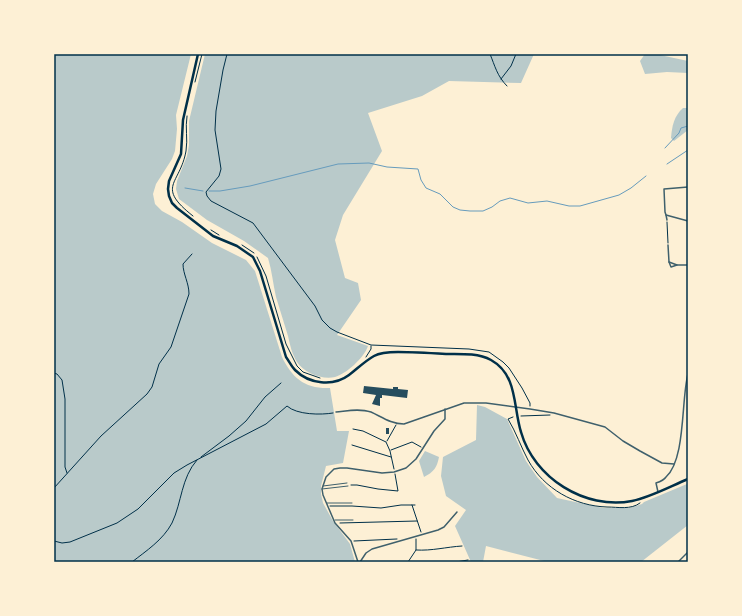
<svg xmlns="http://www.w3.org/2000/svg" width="742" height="616" viewBox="0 0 742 616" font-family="'Libre Baskerville',serif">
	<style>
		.green { fill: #b9caca }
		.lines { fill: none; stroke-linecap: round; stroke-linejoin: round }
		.stream { stroke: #669bbc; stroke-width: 1 }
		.building { fill: #264d5e }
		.path { stroke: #003049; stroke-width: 1 }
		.service { stroke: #3f606c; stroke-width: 1 }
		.minor { stroke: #3f606c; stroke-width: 1.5 }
		.secondary { stroke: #003049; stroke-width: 2.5 }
		.neatline { fill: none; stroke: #003049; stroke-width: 1.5 }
	</style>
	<rect width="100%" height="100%" fill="#fdf0d5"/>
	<!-- green -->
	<g class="green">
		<path d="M54,54H191L176,115L177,129L175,151L172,159L156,184L153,194L155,204L162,211L182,222L212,243L246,260L255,271L282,357C292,378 305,389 330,388L337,431H349L343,463L326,466L321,486V494L323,503L333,521L350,544L355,562H54Z"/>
		<path d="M205,54H534L521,83L449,81L422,96L368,113L382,151L343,215L335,240L345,278L358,283L361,300L337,335L368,346C364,358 346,374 335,377C322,380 304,373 297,362C292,354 290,345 288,336C284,323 280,310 276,297C273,284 272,271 268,258L244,241L207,220L179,199L176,189L177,181L187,156L189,145V121Z"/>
		<path d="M645,54H659L660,55L688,61V73L667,72L645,74L640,61Z"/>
		<path d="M683,108H688V130L674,141L671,138C672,126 674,116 683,108Z"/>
		<path d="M477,405L485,407L507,419L526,461L537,477L557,498L603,508H629L642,504L644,502L687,484L688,525L641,562H548L486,546L483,562H471L455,526L466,510L446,496L441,476L443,457L476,440Z"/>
		<path d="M425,451L439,457C437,467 434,472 424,477L419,461Z"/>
	</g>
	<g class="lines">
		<!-- stream -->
		<g class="stream">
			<path d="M665,148L679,133L681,128L688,126"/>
			<path d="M667,164L688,150"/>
			<path d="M185,188L203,191"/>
			<path d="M209,191H220L250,186L338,164L369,163L387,167L418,169L421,180L426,188L440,194L453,207L460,210L470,211H483L492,207L500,201L510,198L528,203L547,201L569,206H580L619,195L631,188L646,176"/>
		</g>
	</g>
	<!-- building -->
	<g class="building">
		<path d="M364,386L393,389V387H398V389L408,390L407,398L382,395V398H380V406L372,404L376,395L363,393Z"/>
		<rect x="386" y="428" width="3" height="6"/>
	</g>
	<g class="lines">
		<!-- path -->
		<g class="path">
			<path d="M227,54L223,70L216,111L215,130L221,169L219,176L206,192L207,196L211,201L253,223L315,306L322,320L330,328L337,332L371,345L469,349L489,352L503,362L509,368L522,388L530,403V406"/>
			<path d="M490,54C495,66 497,76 507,86"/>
			<path d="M501,79L511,66L516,54"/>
			<path d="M195,82L202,54"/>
			<path d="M187,116C185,128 188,139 186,151C180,185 155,186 193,216"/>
			<path d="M667,222L668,243"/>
			<path d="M211,230L219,235"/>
			<path d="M242,245L254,253"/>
			<path d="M257,257L266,276L286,344L297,366L303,372L320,378"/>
			<path d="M366,357L371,349V346"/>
			<path d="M54,373L57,374L62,380L65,399V467L67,473"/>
			<path d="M521,416L550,415"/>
			<path d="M513,417L508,419C516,432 521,447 528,460C544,489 575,506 607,507C618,507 631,510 640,503"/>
			<path d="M353,429L363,431L386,442L390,451L394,469"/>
			<path d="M387,441L396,425"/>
			<path d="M352,445L391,457"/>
			<path d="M391,450L412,442L421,447"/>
			<path d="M201,457L229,436L246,421L265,397L281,383"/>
			<path d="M351,485H357L378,489L398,491L395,474"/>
			<path d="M54,488L101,436L147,394L152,387L159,364L171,347L189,294C189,283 183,274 183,264L192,254"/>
			<path d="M412,505L421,532"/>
			<path d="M330,506H352L381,508L401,505H415"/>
			<path d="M340,523L417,521"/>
			<path d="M54,541L62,543L70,542L117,523L138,509L174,473L187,465L266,424L287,406C297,415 321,415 333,413"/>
			<path d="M354,541L397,539"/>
			<path d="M416,550C432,551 446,547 462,546"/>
			<path d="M132,562C146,551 163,540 172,523C182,502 181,478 197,460"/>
			<path d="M408,562L416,550V539"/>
			<path d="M456,562L468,560"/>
		</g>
		<!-- service -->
		<g class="service">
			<path d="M323,486L347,483"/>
			<path d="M322,489L348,486"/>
			<path d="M327,503H352"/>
			<path d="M335,520H353"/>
		</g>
		<!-- minor -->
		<g class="minor">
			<path d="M688,187L664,189L665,212L666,215L688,221"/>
			<path d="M666,215L667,220"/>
			<path d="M668,245L669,262L677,265H688"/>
			<path d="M669,262L671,267L677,265"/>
			<path d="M336,412C347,411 359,408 371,412C382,417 391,424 404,424L464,403H486L530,409L554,413L605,427L623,441L640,451L662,463L674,464"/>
			<path d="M658,492L656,483C659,482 664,480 666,477C686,459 681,399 688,374"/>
			<path d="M358,562L351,541L335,523L323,495L322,489L326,477L334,469L340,468H347L382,473L394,472L406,468L416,459L434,431L445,419V409"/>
			<path d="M360,562L366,553L372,549L438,530L444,527L457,512"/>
			<path d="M678,562L688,552"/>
		</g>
		<!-- secondary -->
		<path class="secondary" d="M198,54L183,120L181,154L169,181L168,189L169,196L172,203L177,208L213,236L237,246L253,257L260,271L286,357C289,361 291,366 295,370C309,384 333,387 349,375C357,369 365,361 374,356C381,352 390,352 398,352C414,352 430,353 446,354C461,354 478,353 491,360C518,375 513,407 521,432C534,478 585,510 632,501C651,497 669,487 688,479"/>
	</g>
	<!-- border -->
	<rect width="742" height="616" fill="none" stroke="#fdf0d5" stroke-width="110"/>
	<rect x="55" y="55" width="632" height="506" class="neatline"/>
</svg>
